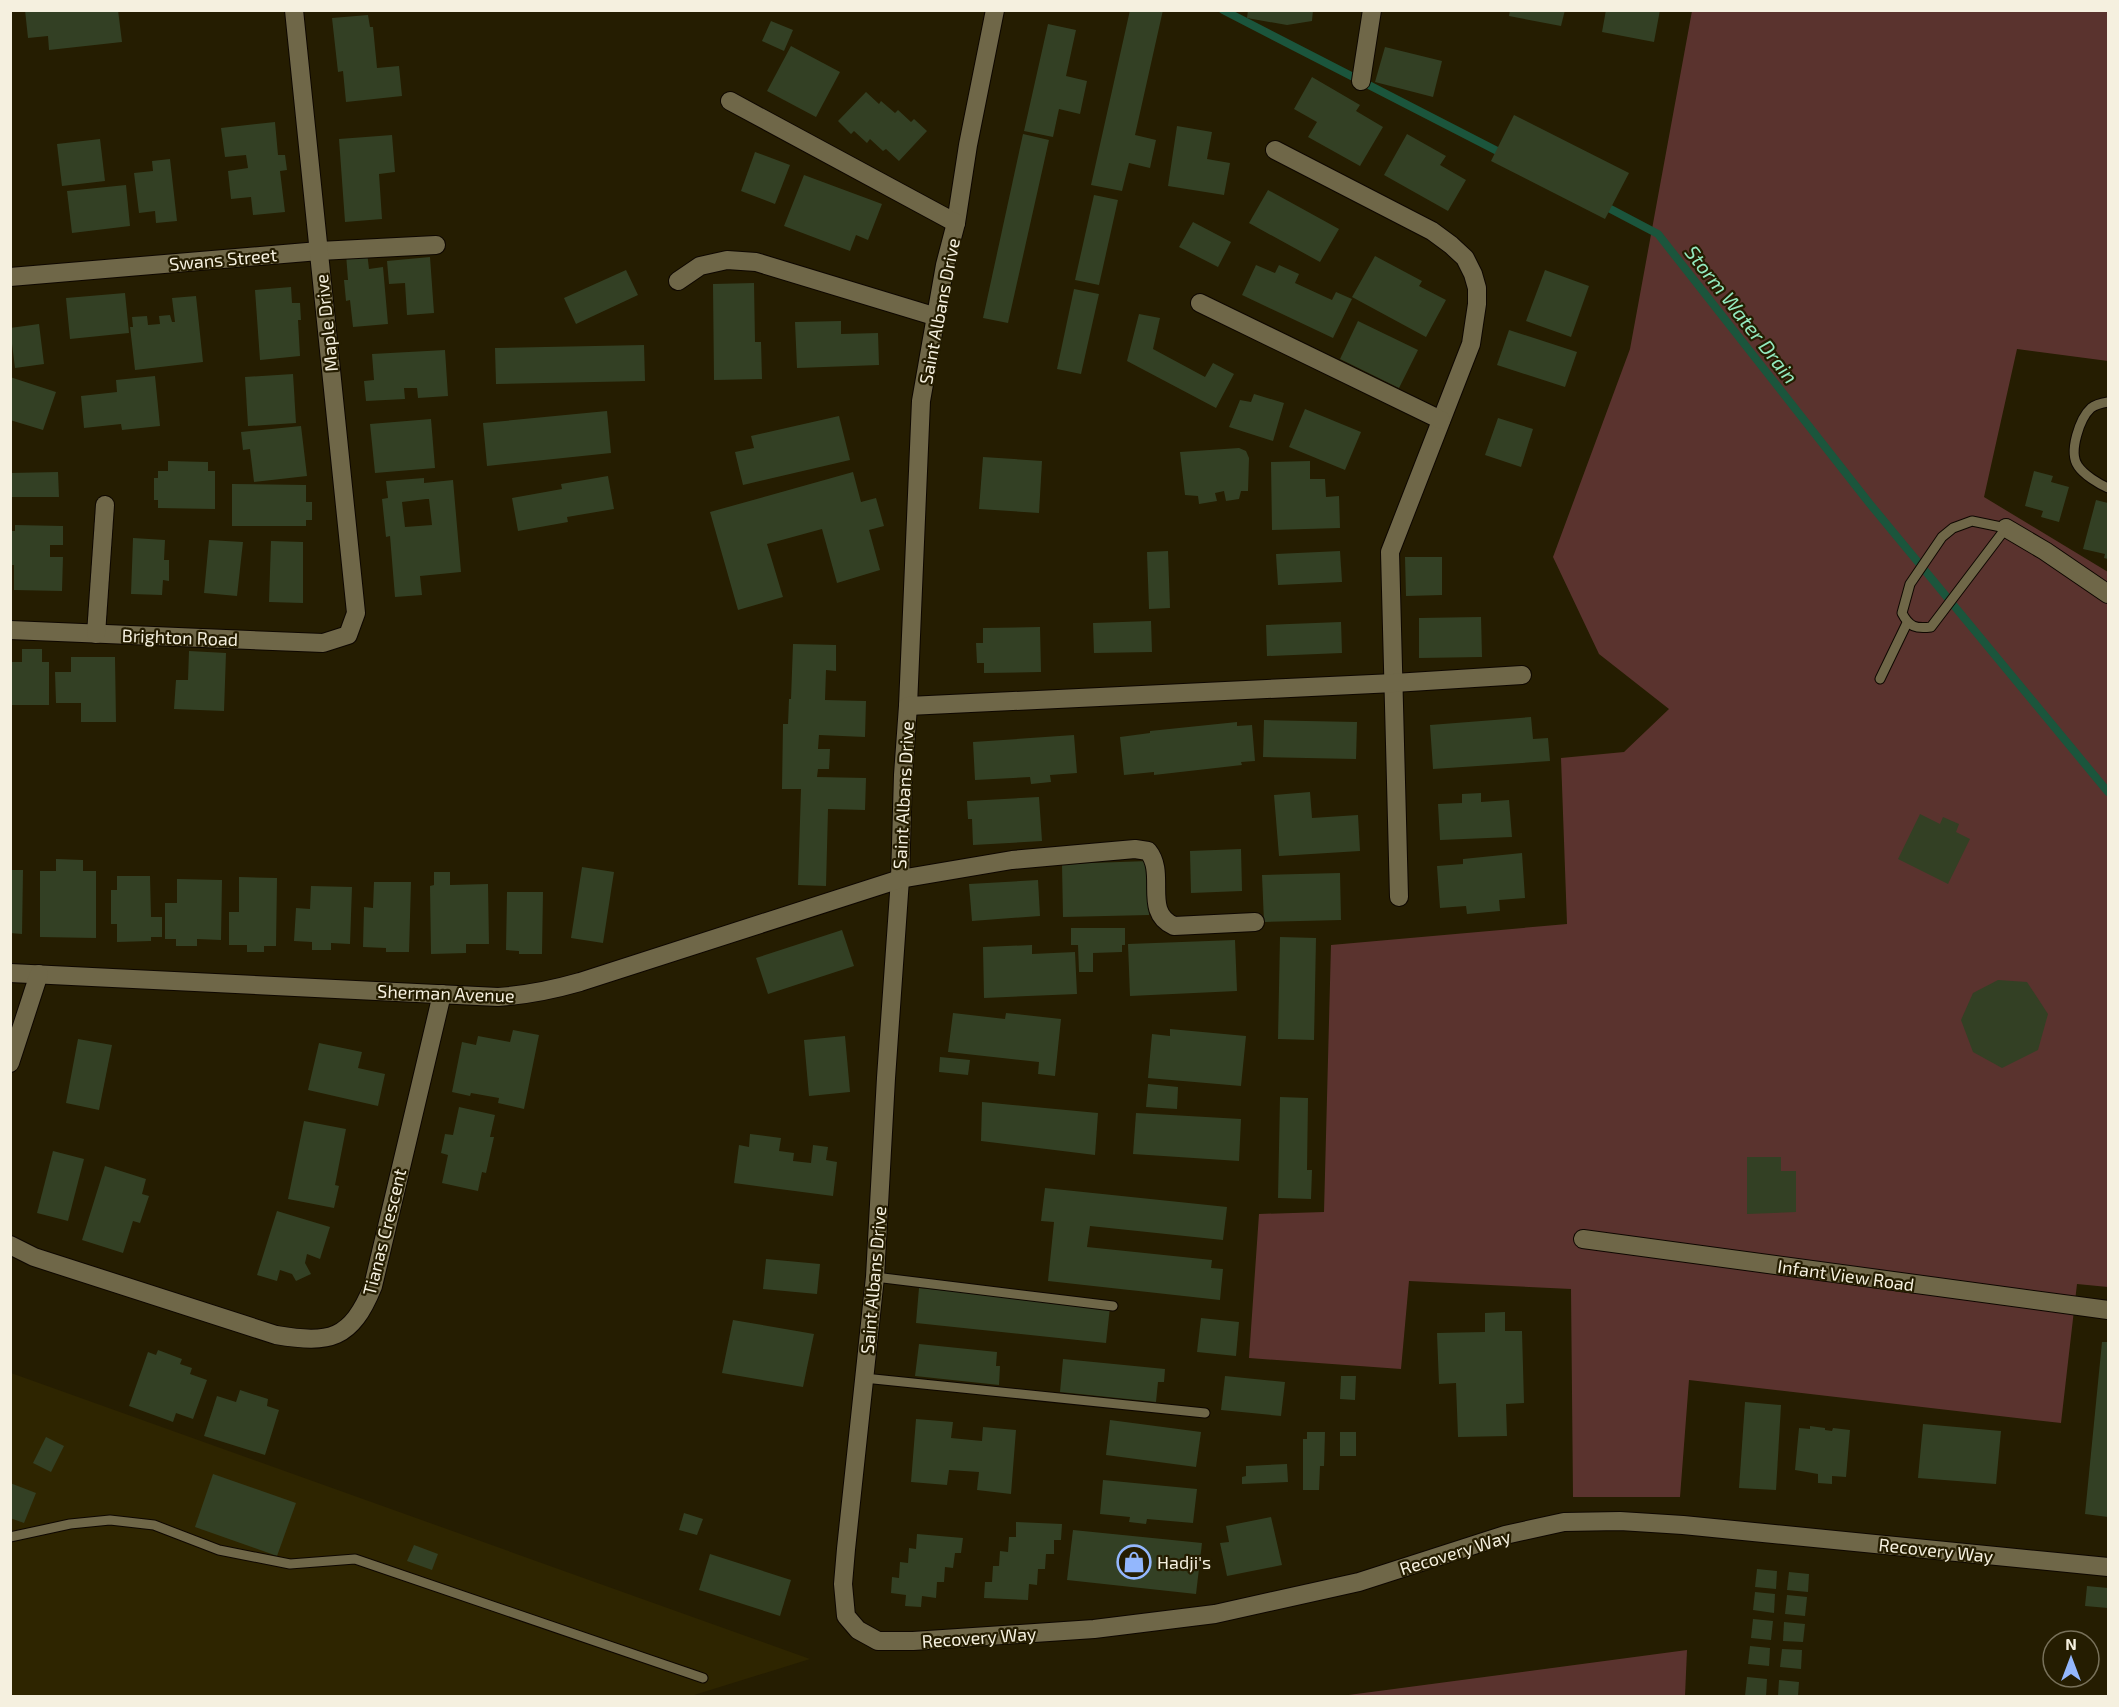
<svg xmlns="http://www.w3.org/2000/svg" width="2119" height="1707" viewBox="0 0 2119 1707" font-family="'Exo 2',sans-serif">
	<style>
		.built { fill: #2e2500 }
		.green { fill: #5a332e }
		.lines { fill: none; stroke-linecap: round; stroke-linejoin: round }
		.stream { stroke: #1b553c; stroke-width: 8 }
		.building { fill: #334024; fill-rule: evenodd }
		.lane-casing { stroke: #0e0700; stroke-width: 11 }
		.street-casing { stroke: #0e0700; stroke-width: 20 }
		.lane { stroke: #6f6748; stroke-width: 9 }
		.street { stroke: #6f6748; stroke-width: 18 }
		.labels { text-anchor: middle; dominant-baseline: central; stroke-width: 4.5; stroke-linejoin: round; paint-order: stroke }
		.street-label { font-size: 18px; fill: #f5f0df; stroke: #251d01 }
		.poi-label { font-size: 18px; fill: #f5f0df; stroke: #251d01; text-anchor: start }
		.water-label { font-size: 20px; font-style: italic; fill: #93eabf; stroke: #251d01 }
	</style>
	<rect width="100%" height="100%" fill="#251d01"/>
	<!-- built -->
	<path class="built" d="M11,1373L810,1659L691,1696H11Z"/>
	<!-- green -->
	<g class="green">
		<path d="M1692,11H2108V361L2017,349L1984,497L2108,572V1287L2077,1284L2061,1423L1689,1380L1680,1497H1573L1571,1289L1409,1281L1401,1369L1249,1358L1259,1214L1324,1212L1331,945L1567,924L1561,758L1624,752L1669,709L1599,654L1553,557L1630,349Z"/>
		<path d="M1687,1650L1685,1696H1341Z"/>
	</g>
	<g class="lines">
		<!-- stream -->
		<g class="stream">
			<path d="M1223,10L1505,155"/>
			<path d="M1601,204L1658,234L1870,504L2108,792"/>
		</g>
	</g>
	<!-- building -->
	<g class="building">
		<path d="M25,10H118L122,42L49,50L48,36L28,38Z"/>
		<path d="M1130,10H1163L1135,135L1156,140L1150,168L1129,163L1122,191L1091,185Z"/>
		<path d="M1248,10H1313L1312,21L1287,25L1247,18Z"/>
		<path d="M1510,10H1565L1561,26L1509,16Z"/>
		<path d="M1606,10H1660L1654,42L1602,32Z"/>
		<path d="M368,15L370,27H373L377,68L399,66L402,96L346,102L343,71L338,72L332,18Z"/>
		<path d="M771,21L793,30L784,51L762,41Z"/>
		<path d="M1048,24L1076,30L1066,76L1087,81L1080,114L1059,109L1053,137L1024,131Z"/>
		<path d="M791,46L840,72L816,117L767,91Z"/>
		<path d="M1385,47L1442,61L1433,97L1375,82Z"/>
		<path d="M1312,77L1360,105L1356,111L1383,127L1360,166L1308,137L1317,122L1294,109Z"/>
		<path d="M866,92L879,104L881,101L895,113L898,110L911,122L914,119L927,131L899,161L886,149L883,151L870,139L867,143L854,131L851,134L838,121Z"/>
		<path d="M1514,115L1629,173L1605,219L1491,161Z"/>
		<path d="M275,122L278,155H285L287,170L280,171L285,212L253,215L251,197L231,199L228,171L248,168L246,155L225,157L221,128Z"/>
		<path d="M1177,126L1212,132L1207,159L1230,163L1224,195L1168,186Z"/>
		<path d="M1023,134L1049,140L1008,323L983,318Z"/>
		<path d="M1407,134L1446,156L1440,165L1466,180L1448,211L1384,175Z"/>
		<path d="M392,135L395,172L379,174L382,219L345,222L339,139Z"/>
		<path d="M100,139L105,181L62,186L57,144Z"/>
		<path d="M755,152L790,165L775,204L741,191Z"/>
		<path d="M170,159L177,221L156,223L155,211L139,213L134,173L153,171L152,161Z"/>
		<path d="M804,175L882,204L868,240L856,235L850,251L784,226Z"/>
		<path d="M126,185L130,226L72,233L67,191Z"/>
		<path d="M1268,190L1339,229L1320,262L1249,223Z"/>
		<path d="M1094,195L1118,200L1099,285L1075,280Z"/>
		<path d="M1193,222L1231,242L1218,267L1179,247Z"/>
		<path d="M367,252L369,269L383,267L388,324L353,327L350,300L346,301L344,280H348L346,254Z"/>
		<path d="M1375,256L1422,281L1419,286L1446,300L1426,337L1352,297Z"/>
		<path d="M430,257L434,313L407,315L405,283L389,284L387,261Z"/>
		<path d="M1256,265L1275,273L1279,265L1299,274L1295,283L1332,300L1336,292L1352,299L1333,338L1242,295Z"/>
		<path d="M626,270L638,295L576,324L564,298Z"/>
		<path d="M1545,270L1589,286L1571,337L1526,321Z"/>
		<path d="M754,283L755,342H761L762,379L714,380L713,284Z"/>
		<path d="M291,287L292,303H300L301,320H298L300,356L260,360L255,290Z"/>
		<path d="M1074,289L1099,294L1081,374L1057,369Z"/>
		<path d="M125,293L129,333L70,339L66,298Z"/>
		<path d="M196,296L203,362L135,370L130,327H133L132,317L147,316L148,325L160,324L159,316L170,315L172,322H175L172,298Z"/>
		<path d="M1139,314L1160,318L1153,349L1205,377L1213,363L1234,374L1216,408L1127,361Z"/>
		<path d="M841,321V334L878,333L879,365L797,368L795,322Z"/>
		<path d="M1358,321L1418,350L1399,388L1340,359Z"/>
		<path d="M39,324L44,364L15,368L10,328Z"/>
		<path d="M1509,330L1577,352L1565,387L1497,365Z"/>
		<path d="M644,345L645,381L496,384L495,348Z"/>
		<path d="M445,350L448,396L418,398L417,388H404L405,399L366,401L364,381L374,380L372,354Z"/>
		<path d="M293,374L296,423L248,426L245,377Z"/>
		<path d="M155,376L160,426L122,430L121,424L84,428L81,396L117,392L116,380Z"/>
		<path d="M10,377L56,392L43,430L10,420Z"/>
		<path d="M1254,394L1284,403L1273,441L1229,427L1240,400L1251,402Z"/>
		<path d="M1305,409L1361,432L1345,470L1289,447Z"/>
		<path d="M607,411L611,453L487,466L483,423Z"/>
		<path d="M839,416L850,460L743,485L735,452L754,448L751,436Z"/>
		<path d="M1498,418L1533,429L1521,467L1485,455Z"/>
		<path d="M431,419L435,468L375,473L370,424Z"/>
		<path d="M301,426L307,476L254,482L250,449L243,450L241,432Z"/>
		<path d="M1239,448L1246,451L1249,458L1248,491H1241L1239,499L1226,501L1224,491L1215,493L1217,501L1199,504L1198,496L1185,495L1180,452Z"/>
		<path d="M983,457L1042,461L1039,513L979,509Z"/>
		<path d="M168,461L208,462V471H215V509L158,508V500H154V478H158V471H168Z"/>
		<path d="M1310,461V479H1325L1326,497L1339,496L1340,528L1272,530L1271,462Z"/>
		<path d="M2034,471L2053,476L2051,482L2069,487L2059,522L2041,517L2043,511L2025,506Z"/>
		<path d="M58,472L59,497H10V473Z"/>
		<path d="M853,472L861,502L876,498L884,526L869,530L880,570L837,583L822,529L767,544L783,597L738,610L710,512Z"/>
		<path d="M608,476L614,509L567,517L568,522L518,531L512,498L562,489L561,484Z"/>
		<path d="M424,478V483L453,480L461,572L420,576L422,595L395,597L390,536L386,537L382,499L388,498L386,481ZM426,499H429L432,525L405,527L402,502Z"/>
		<path d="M232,484L306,485V502H312V520H306V526H232Z"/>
		<path d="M2096,500L2108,503V559L2104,558L2105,554L2083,549Z"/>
		<path d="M15,525L63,526V545H50V557H63L62,591L14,590V565H10V531H15Z"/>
		<path d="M133,538L165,540L164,560H169V581L163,580L162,595L131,594Z"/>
		<path d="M209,540L243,542L237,596L204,593Z"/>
		<path d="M271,541L303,542V603L269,602Z"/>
		<path d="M1168,551L1170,608L1149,609L1147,552Z"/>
		<path d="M1340,551L1342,582L1278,585L1276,554Z"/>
		<path d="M1405,557H1442V595L1406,596Z"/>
		<path d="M1481,617L1482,657L1419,658V618Z"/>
		<path d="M1151,621L1152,652L1094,653L1093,623Z"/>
		<path d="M1341,622L1342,653L1267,656L1266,625Z"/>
		<path d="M1040,627L1041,672L984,673V663H977L976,643H983V628Z"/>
		<path d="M793,644L836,645V671L826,670L825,700L866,701L865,737L819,735L818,749H830L829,769H818L817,777L866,778L865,810L828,809L826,886L798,885L801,789H782L783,724H788L789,699H791Z"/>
		<path d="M22,649H42V662H49V705H10V662H22Z"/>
		<path d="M189,651L226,653L224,711L174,709L176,680H188Z"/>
		<path d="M71,657H115L116,722H81V703H56L55,672H71Z"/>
		<path d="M1531,717L1533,739L1548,738L1550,761L1433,769L1430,725Z"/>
		<path d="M1264,720L1357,722L1356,759L1263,757Z"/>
		<path d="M1237,722V726L1252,725L1255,761L1241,762L1242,765L1154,775V772L1124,775L1120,737L1150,733V731Z"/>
		<path d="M1074,735L1077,773L1050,775L1051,782L1031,784L1030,777L975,780L973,742Z"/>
		<path d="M1310,792L1312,818L1358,815L1360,851L1279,856L1274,795Z"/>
		<path d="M1481,793V802L1509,800L1512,837L1440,840L1438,804L1462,803V794Z"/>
		<path d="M1039,797L1042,841L973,845L972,819H968L967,801Z"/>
		<path d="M1920,814L1940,824L1943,817L1959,824L1956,832L1970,839L1948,884L1898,859Z"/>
		<path d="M1241,849L1242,891L1191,893L1190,851Z"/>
		<path d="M1522,853L1525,898L1499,900L1500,911L1467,914L1466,906L1440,908L1437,866L1463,864V859Z"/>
		<path d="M56,859L83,860V871H96V938L40,937V871H56Z"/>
		<path d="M1148,861L1149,915L1063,917L1062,864Z"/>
		<path d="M582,867L614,872L603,943L571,938Z"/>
		<path d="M10,870H23L22,934L10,933Z"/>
		<path d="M434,872H450V885L488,884L489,944H466V953L431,954L430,886L434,885Z"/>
		<path d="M1340,873L1341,920L1264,922L1262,875Z"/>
		<path d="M117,876H150L151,917H162V937H151V941L117,942V924H111V890H117Z"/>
		<path d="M239,877L277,878L276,946H264V952H247V945H229V912H239Z"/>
		<path d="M177,879L222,880L221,940L197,939V946H176V939H165V903H177Z"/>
		<path d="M1038,880L1040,916L972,921L969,884Z"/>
		<path d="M374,882H411L409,952H386V948L363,947L364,907L373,908Z"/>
		<path d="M311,886L352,887L350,944L331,943V950H312V942L294,941L296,908L310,909Z"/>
		<path d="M507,892H543L542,954H519V951L506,950Z"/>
		<path d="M1071,928H1125V945H1122V952L1093,953V972H1079L1078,945H1071Z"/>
		<path d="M842,930L854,966L768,994L756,958Z"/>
		<path d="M1280,937L1316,938L1314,1040L1278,1039Z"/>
		<path d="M1235,940L1237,991L1130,996L1128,944Z"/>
		<path d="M1032,945V954L1075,952L1077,994L984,998L983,947Z"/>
		<path d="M1998,980L2027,982L2048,1014L2038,1050L2002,1068L1973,1052L1961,1020L1973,993Z"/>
		<path d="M953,1013L1005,1019L1006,1013L1061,1019L1055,1076L1038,1074L1039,1062L948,1052Z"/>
		<path d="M1170,1029L1246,1036L1241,1086L1148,1078L1152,1034L1170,1036Z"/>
		<path d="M513,1030L539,1035L524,1109L498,1103L499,1098L471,1093L470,1096L452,1092L462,1042L476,1045L478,1036L510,1042Z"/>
		<path d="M845,1036L850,1092L809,1096L804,1040Z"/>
		<path d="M78,1039L112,1045L99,1110L66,1103Z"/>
		<path d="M319,1043L362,1052L358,1068L385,1074L378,1106L308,1090Z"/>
		<path d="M940,1057L970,1060L968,1075L939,1072Z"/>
		<path d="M1148,1084L1178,1087L1177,1109L1146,1107Z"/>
		<path d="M1280,1097L1308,1098L1307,1170H1312L1311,1199L1278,1198Z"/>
		<path d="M982,1102L1098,1113L1095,1155L981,1141Z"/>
		<path d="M459,1107L495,1115L490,1137H494L486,1173L482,1172L478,1191L442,1183L448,1155L441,1153L445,1134L453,1135Z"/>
		<path d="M1136,1113L1241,1119L1239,1161L1133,1154Z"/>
		<path d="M304,1121L346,1129L335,1185L339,1186L334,1208L288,1199Z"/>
		<path d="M750,1134L781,1138L779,1151L794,1153L793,1161L811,1163L813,1145L828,1147L826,1160L837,1162L833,1196L734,1183L739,1145L749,1147Z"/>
		<path d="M53,1151L84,1159L68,1221L37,1213Z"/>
		<path d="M1747,1157H1781V1171H1796V1212L1747,1214Z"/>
		<path d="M105,1166L146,1179L142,1194L149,1196L140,1223L133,1221L123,1253L82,1240Z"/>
		<path d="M1045,1188L1227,1207L1223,1240L1090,1226L1087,1247L1212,1260L1211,1268L1223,1269L1220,1300L1048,1281L1054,1222L1041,1221Z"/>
		<path d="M277,1211L330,1227L320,1259L307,1254L305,1263L311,1274L296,1281L292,1274L280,1270L277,1281L257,1275Z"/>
		<path d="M766,1259L820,1264L817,1294L763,1289Z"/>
		<path d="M919,1288L1110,1307L1106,1343L916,1323Z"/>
		<path d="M1505,1312V1331H1522L1524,1403L1506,1404L1507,1436L1458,1437L1456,1383L1439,1384L1437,1333L1485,1332V1313Z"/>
		<path d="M1201,1318L1239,1322L1236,1356L1197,1352Z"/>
		<path d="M733,1320L814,1334L803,1387L722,1373Z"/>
		<path d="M2102,1342H2108V1517L2085,1514Z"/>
		<path d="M919,1344L997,1352L996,1366H1000L999,1385L915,1376Z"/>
		<path d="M158,1350L182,1359L180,1364L192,1368L190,1374L207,1380L193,1419L176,1413L173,1422L129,1406L148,1352L156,1355Z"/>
		<path d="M1063,1359L1165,1369L1164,1382H1158L1156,1402L1060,1392Z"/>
		<path d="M1225,1376L1285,1382L1281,1416L1221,1410Z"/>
		<path d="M1341,1376H1356L1355,1400L1340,1399Z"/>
		<path d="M240,1390L268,1399L267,1406L279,1410L265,1455L204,1436L217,1396L236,1402Z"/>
		<path d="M1745,1402L1781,1405L1776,1490L1739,1488Z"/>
		<path d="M916,1419L953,1422L951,1438L982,1441L983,1427L1016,1430L1011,1494L977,1490L979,1472L949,1470L947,1485L911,1482Z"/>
		<path d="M1110,1420L1201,1432L1196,1467L1106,1455Z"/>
		<path d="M1923,1424L2001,1431L1996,1484L1918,1478Z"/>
		<path d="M1810,1426L1825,1428V1430L1832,1431L1833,1428L1850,1430L1846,1477L1832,1476V1484L1818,1483V1474L1795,1470L1799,1428L1810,1429Z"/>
		<path d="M1307,1432H1325L1324,1466H1320L1319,1490H1303V1439H1307Z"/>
		<rect x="1340" y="1432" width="16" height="24"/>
		<path d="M46,1437L64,1446L51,1472L33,1463Z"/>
		<path d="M1287,1464L1288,1482L1242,1484V1477L1246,1476V1466Z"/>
		<path d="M213,1474L296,1503L277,1556L195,1527Z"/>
		<path d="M1103,1480L1197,1489L1193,1523L1147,1519L1146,1524L1129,1522L1130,1517L1100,1514Z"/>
		<path d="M10,1483L36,1493L24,1523L10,1518Z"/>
		<path d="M684,1513L703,1519L697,1535L679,1530Z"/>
		<path d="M1271,1517L1282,1565L1227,1576L1220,1543L1229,1542L1226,1526Z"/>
		<path d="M1016,1522L1062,1524L1061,1540H1054V1554H1046L1045,1569H1038L1037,1585L1029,1584L1028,1600L984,1598L985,1582H992L993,1566H999L1000,1551L1008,1552L1009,1537H1016Z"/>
		<path d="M1073,1530L1202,1543L1196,1594L1067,1580Z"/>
		<path d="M917,1534L963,1538L961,1553H955L953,1568L945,1567L944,1582H937L936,1598L922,1596L921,1607L905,1606L906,1595L891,1593L892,1577L899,1578L900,1562L908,1563L909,1548L916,1549Z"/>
		<path d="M414,1545L438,1554L432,1570L407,1561Z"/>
		<path d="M710,1554L791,1580L780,1616L699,1590Z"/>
		<path d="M1757,1569L1777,1571L1776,1589L1755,1587Z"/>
		<path d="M1789,1572L1809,1574L1808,1592L1787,1590Z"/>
		<path d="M2087,1586L2108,1588V1608L2085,1606Z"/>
		<path d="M1755,1592L1775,1594L1774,1613L1753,1610Z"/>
		<path d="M1787,1595L1807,1597L1805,1616L1785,1614Z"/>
		<path d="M1753,1619L1773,1621L1771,1640L1751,1638Z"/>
		<path d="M1784,1622L1805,1624L1803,1642L1783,1641Z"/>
		<path d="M1750,1646L1770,1648L1769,1666L1748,1664Z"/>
		<path d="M1782,1649L1802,1650L1801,1669L1780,1667Z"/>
		<path d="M1747,1677L1767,1679L1766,1696H1745Z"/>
		<path d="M1779,1680L1799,1682L1798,1696H1778Z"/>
	</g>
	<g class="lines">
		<!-- lane casing -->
		<g class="lane-casing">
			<g id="lane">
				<path d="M2108,402C2102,403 2096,404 2091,408C2080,418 2068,452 2078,466C2084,475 2099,484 2108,488"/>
				<path d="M1972,521L2006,528L1931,627C1916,629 1909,627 1902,613L1910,584L1942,537L1953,528Z"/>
				<path d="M1880,679L1907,623"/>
				<path d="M875,1277L1113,1306"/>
				<path d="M864,1378L1205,1413"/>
				<path d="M10,1537L70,1524L110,1520L154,1525L219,1550L290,1564L355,1559L703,1678"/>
			</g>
		</g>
		<!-- street casing -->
		<g class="street-casing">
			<g id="street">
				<path d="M995,10L968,145L956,223L945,265L921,401L908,706L903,775L900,879L886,1078L875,1277L846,1549L843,1584L846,1616L858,1630L878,1641H913L1094,1629L1215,1614L1359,1582L1505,1535L1564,1522L1620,1521L1683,1525L2108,1567"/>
				<path d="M1361,81L1372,10"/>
				<path d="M730,101L956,223"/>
				<path d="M1275,150L1432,231L1451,245L1465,258L1473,274L1477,288V304L1471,344L1390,552L1399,897"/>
				<path d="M10,277L319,251L436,245"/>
				<path d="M678,281L700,266L727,260L756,262L937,317"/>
				<path d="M1200,303L1441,420"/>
				<path d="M2006,528L2045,551L2108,594"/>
				<path d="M10,630L323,643L348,635L356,613L294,10"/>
				<path d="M96,634L105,505"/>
				<path d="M908,706L1394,683L1522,675"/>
				<path d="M10,973L498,997C527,995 552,990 580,982L900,879L1012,860L1135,849L1148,851C1167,874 1142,912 1174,926L1255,922"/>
				<path d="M10,1063L39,974"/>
				<path d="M1583,1239L2108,1310"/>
				<path d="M10,1245L34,1257L276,1335C330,1344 351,1340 373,1286L442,994"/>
			</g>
		</g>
		<!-- lane -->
		<use href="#lane" class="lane"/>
		<!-- street -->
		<use href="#street" class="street"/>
	</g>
	<!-- icons -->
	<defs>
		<g id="shop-ring" transform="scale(1.725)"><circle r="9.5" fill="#251d01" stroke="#93b7fd" stroke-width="1.5"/><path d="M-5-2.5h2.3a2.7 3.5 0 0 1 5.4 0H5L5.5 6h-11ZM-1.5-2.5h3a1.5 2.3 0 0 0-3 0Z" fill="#93b7fd"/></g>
	</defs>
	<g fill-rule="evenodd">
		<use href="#shop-ring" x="1134" y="1562"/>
	</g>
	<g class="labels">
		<!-- street labels -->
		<g class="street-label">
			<text transform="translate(223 259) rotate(-5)">Swans Street</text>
			<text transform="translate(939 311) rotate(-79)">Saint Albans Drive</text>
			<text transform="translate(326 323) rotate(-96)">Maple Drive</text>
			<text transform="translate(180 637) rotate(2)">Brighton Road</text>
			<text transform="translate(903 795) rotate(-87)">Saint Albans Drive</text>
			<text transform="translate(446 993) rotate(2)">Sherman Avenue</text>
			<text transform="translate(384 1232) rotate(-76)">Tianas Crescent</text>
			<text transform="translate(1846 1275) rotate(8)">Infant View Road</text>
			<text transform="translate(873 1280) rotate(-85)">Saint Albans Drive</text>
			<text transform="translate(1936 1550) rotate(6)">Recovery Way</text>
			<text transform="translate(1455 1552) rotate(-17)">Recovery Way</text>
			<text transform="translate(979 1637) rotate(-4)">Recovery Way</text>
		</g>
		<!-- poi labels -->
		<g class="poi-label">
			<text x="1157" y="1562">Hadji's</text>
		</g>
		<!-- water labels -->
		<g class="water-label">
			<text transform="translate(1742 314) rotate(52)">Storm Water Drain</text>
		</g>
	</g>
	<!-- border -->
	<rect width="2119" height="1707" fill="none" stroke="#f5f0df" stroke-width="24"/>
	<!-- north arrow -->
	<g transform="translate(2071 1659)"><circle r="28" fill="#251d01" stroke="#78715a" stroke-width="1.5"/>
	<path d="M0-4.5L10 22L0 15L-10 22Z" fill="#93b7fd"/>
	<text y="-9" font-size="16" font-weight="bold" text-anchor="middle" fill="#f5f0df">N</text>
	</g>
</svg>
